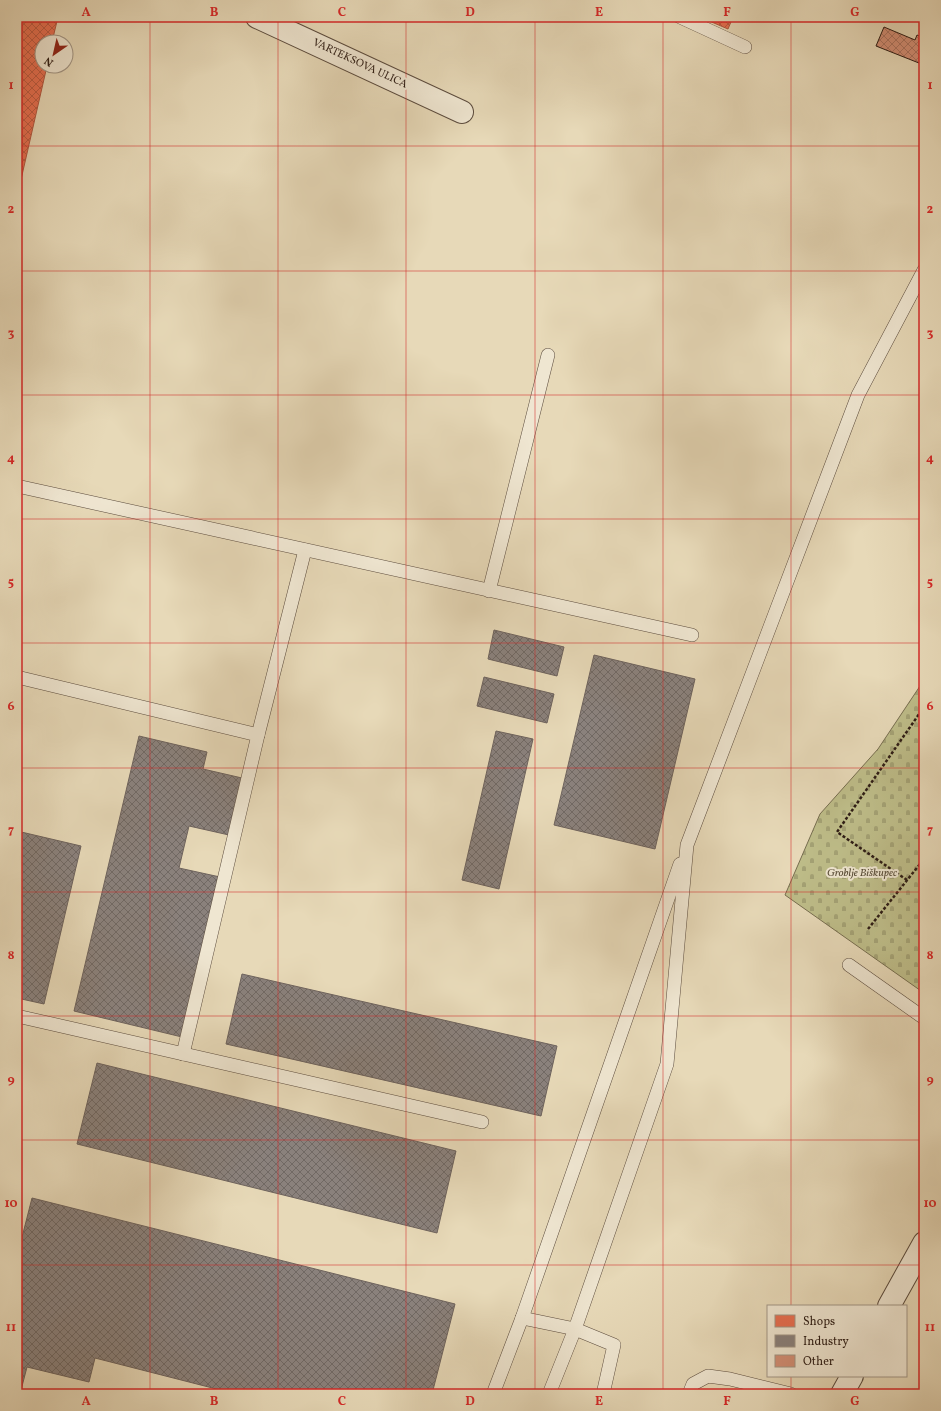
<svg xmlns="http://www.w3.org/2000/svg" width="941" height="1411" viewBox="0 0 941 1411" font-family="Vollkorn,serif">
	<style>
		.cemetery { fill: url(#cemetery-stones); stroke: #766d4f }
		.shops { fill: url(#shops-cross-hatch); stroke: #b0563f }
		.industry { fill: url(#industry-cross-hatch); stroke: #6e635d }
		.building { fill: url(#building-cross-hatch); stroke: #2e1d15 }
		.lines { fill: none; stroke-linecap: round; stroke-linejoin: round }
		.service-casing { stroke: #5c4c3e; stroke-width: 14 }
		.minor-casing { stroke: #5c4c3e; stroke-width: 24 }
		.tertiary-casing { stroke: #5c4c3e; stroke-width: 24 }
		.path { stroke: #2e1d15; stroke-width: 2.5; stroke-dasharray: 3 2; stroke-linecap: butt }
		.service { stroke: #efe6d1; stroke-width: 13 }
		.minor { stroke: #efe6d1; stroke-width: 22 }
		.tertiary { stroke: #efe6d1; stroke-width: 22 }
		.grid { fill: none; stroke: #d62828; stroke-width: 1; stroke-opacity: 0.55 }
		.labels { text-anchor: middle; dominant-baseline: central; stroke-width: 4; stroke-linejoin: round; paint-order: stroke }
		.street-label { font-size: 11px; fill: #2e1d15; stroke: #efe6d1 }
		.park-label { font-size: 11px; font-style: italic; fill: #594d38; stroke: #efe6d1 }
		.neatline { fill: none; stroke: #d62828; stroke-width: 1.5 }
		.grid-label { font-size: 13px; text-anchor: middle; font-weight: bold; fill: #d62828 }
	</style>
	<defs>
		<pattern id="cemetery-stones" width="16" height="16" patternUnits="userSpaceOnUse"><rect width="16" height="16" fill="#bebd89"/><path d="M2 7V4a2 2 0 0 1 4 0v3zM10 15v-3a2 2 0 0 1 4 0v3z" fill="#a4a275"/></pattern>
		<pattern id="shops-cross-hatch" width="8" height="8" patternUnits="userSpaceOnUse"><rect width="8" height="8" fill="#e76f51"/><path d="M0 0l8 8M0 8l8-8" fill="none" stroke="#bc5b42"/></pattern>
		<pattern id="industry-cross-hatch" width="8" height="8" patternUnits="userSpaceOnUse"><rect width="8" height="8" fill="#8a817c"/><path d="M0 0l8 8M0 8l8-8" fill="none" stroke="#716964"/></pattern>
		<pattern id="building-cross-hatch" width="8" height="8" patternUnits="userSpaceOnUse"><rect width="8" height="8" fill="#d38f76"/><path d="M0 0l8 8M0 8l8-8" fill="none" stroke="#ac7460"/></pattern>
	</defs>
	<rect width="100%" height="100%" fill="#e7d9b8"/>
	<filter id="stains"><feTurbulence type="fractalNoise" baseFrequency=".005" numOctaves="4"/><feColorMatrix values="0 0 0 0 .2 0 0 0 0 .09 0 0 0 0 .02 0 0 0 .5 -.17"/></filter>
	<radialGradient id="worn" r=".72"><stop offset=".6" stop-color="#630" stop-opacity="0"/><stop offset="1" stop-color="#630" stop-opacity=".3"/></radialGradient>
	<!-- cemetery -->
	<path class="cemetery" d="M924,680V993L785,895L820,814L878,749Z"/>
	<!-- shops -->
	<g class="shops">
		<path d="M17,17H58L52,42H42V66H47L17,197Z"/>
		<path d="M700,17H733L728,29Z"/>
	</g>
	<!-- industry -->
	<g class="industry">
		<path d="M494,630L564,647L557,676L488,659Z"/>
		<path d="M594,655L695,679L655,849L554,825Z"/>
		<path d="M484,677L554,694L547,723L477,706Z"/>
		<path d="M496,731L533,739L499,889L462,880Z"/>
		<path d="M139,736L207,752L203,769L242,778L229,835L189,826L179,868L220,877L182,1037L74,1011Z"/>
		<path d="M17,831L81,846L44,1004L17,998Z"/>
		<path d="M242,974L557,1046L541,1116L226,1044Z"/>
		<path d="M97,1063L456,1151L437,1233L77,1144Z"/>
		<path d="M32,1198L455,1304L432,1394H236L95,1358L89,1382L27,1367L20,1394L17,1393V1257Z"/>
	</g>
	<!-- building -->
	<path class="building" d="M884,27L915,40L917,35L924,38V65L876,46Z"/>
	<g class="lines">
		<!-- service casing -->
		<g class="service-casing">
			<g id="service">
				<path d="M680,17L745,47"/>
				<path d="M17,486L692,635"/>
				<path d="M489,591L548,355"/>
				<path d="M17,677L258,735L183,1054"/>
				<path d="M258,735L305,550"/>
				<path d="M849,965L924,1018"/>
				<path d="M17,1016L482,1122"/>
				<path d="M522,1318L680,864"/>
				<path d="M493,1394L522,1318L575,1329L614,1345L603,1394"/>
				<path d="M549,1394L575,1329L667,1064L687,845L858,395L924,270"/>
				<path d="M689,1394L693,1384L708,1376L730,1379L791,1394"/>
			</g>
		</g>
		<!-- minor casing -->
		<g class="minor-casing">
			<path id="minor" d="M257,17L462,112"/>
		</g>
		<!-- tertiary casing -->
		<g class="tertiary-casing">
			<g id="tertiary">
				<path d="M889,1306L924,1243"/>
				<path d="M842,1394L852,1376"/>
			</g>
		</g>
		<!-- path -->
		<g class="path">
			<path d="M907,880L837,832L924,707"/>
			<path d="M868,929L924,859"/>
		</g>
		<!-- service -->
		<use href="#service" class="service"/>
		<!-- minor -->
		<use href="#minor" class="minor"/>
		<!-- tertiary -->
		<use href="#tertiary" class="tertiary"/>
	</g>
	<!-- grid -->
	<path class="grid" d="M150,17V1394M278,17V1394M406,17V1394M535,17V1394M663,17V1394M791,17V1306M17,146H924M17,271H924M17,395H924M17,519H924M17,643H924M17,768H924M17,892H924M17,1016H924M17,1140H924M17,1265H924M791,1376V1394"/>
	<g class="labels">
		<!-- street labels -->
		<g class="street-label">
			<text transform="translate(360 64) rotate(25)">VARTEKSOVA ULICA</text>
		</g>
		<!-- park labels -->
		<g class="park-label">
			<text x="862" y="873">Groblje Biškupec</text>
		</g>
	</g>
	<!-- margin -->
	<rect width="941" height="1411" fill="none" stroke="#e7d9b8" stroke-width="44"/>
	<!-- legend -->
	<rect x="767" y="1305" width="140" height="72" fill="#efe6d1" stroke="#a29686"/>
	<rect x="775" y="1315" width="20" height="12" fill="#e76f51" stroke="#a29686"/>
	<text x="803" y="1325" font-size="12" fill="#2e1d15">Shops</text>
	<rect x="775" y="1335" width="20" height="12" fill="#8a817c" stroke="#a29686"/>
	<text x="803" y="1345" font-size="12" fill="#2e1d15">Industry</text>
	<rect x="775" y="1355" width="20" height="12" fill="#d38f76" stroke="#a29686"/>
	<text x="803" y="1365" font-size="12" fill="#2e1d15">Other</text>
	<!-- north arrow -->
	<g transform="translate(54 54) rotate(214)"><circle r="19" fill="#efe6d1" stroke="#a29686"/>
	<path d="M0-3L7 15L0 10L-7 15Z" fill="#8f2418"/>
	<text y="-6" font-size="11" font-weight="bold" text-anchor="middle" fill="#2e1d15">N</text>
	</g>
	<rect x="22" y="22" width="897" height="1367" class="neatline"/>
	<g class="grid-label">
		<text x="86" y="16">A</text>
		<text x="214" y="16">B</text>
		<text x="342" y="16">C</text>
		<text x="470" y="16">D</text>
		<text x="599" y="16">E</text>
		<text x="727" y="16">F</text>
		<text x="855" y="16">G</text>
		<text x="11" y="89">1</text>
		<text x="930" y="89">1</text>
		<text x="11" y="213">2</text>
		<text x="930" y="213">2</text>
		<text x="11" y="337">3</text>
		<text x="930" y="337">3</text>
		<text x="11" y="462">4</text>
		<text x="930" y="462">4</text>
		<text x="11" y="586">5</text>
		<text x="930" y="586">5</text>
		<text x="11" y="710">6</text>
		<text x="930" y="710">6</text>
		<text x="11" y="834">7</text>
		<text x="930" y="834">7</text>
		<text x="11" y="959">8</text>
		<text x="930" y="959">8</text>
		<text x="11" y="1083">9</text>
		<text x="930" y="1083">9</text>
		<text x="11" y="1207">10</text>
		<text x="930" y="1207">10</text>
		<text x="11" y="1331">11</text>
		<text x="930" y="1331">11</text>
		<text x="86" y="1405">A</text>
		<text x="214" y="1405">B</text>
		<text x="342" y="1405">C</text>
		<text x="470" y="1405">D</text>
		<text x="599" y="1405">E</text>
		<text x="727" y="1405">F</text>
		<text x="855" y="1405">G</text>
	</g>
	<rect width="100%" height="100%" filter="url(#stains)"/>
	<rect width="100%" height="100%" fill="url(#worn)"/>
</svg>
